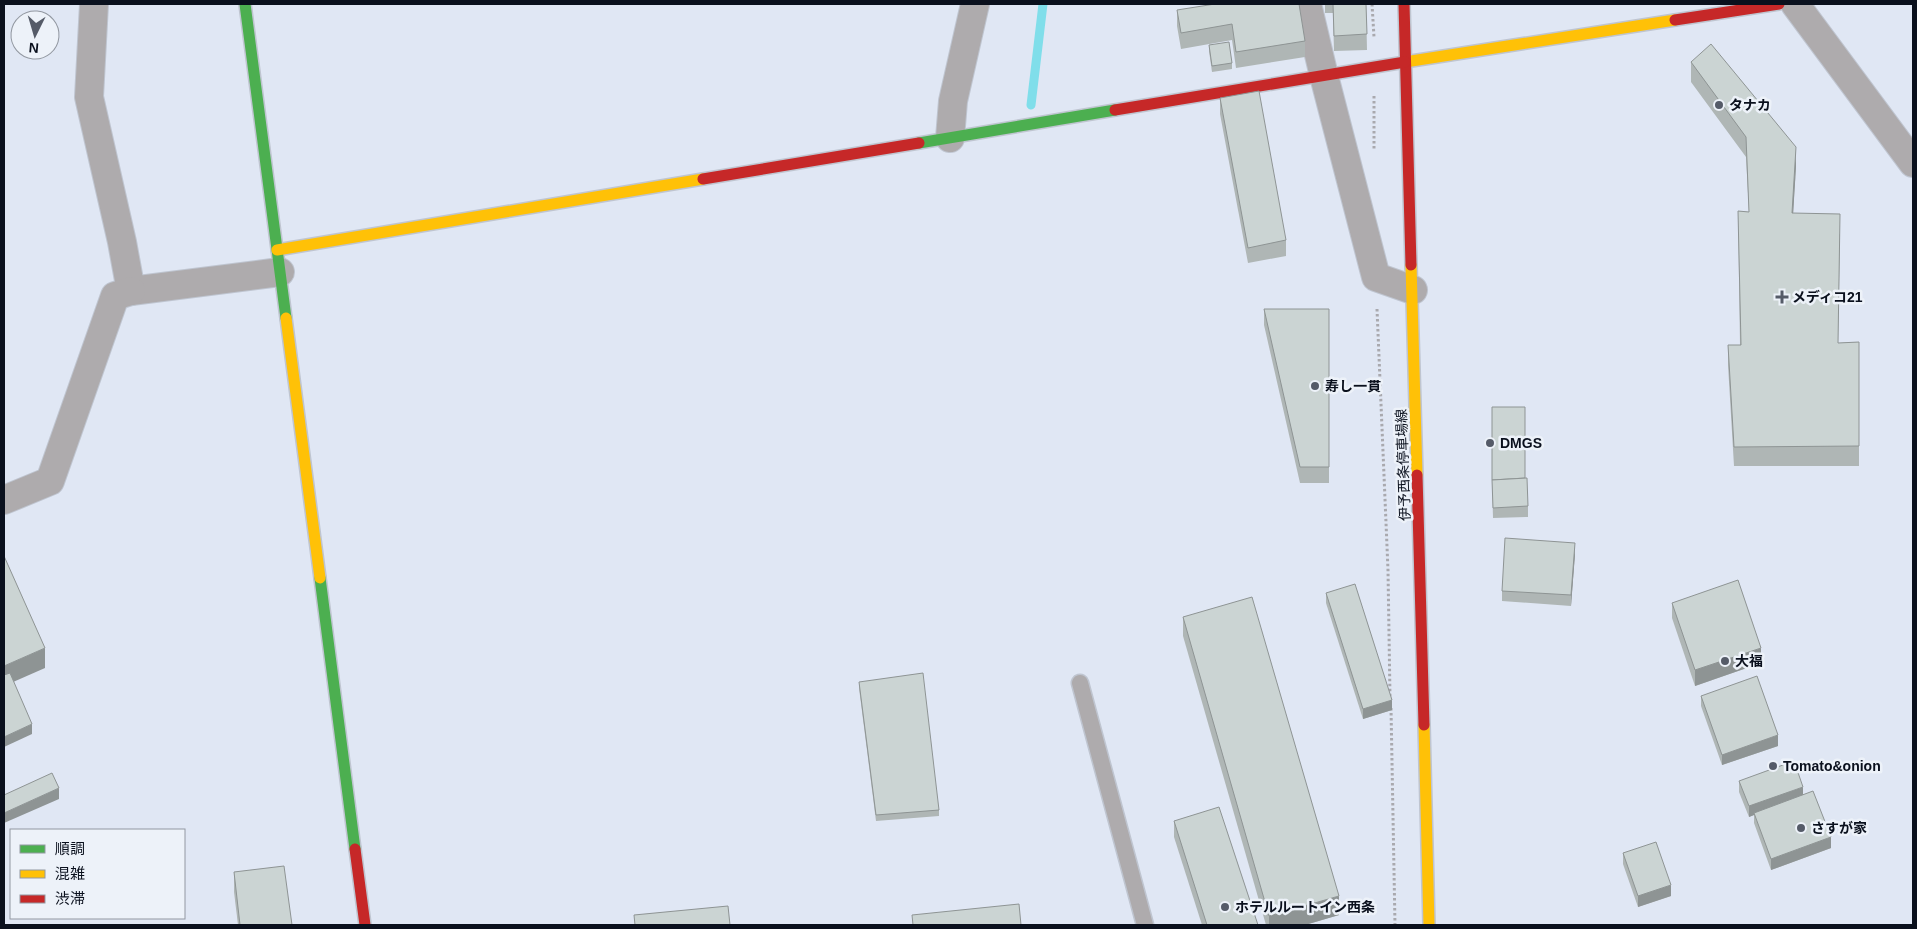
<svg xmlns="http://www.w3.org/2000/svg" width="1917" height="929" viewBox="0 0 1917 929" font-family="Arial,'Noto Sans JP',sans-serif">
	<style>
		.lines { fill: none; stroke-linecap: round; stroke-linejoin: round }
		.stream { stroke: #80deea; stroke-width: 9 }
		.lane-casing { stroke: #bfc5d0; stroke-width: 19 }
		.street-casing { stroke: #bfc5d0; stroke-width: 30 }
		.fast-casing { stroke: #bfc5d0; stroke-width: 14 }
		.slow-casing { stroke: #bfc5d0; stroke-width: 14 }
		.jam-casing { stroke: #bfc5d0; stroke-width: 14 }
		.path { stroke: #a9a9ae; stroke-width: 3; stroke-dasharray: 2.5 2.5; stroke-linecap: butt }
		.lane { stroke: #aeabad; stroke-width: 16 }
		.street { stroke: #aeabad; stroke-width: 28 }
		.fast { stroke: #4caf50; stroke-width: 11 }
		.slow { stroke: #ffc107; stroke-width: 11 }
		.jam { stroke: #c62828; stroke-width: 11 }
		.wall { fill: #afb6b5 }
		.shaded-wall { fill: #8e9494 }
		.building { fill: #cbd4d3; stroke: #8e9494 }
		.poi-dot { fill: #555b68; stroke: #edf2f9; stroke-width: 2 }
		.labels { text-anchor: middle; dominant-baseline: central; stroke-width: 5; stroke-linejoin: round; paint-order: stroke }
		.poi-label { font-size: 14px; font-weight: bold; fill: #0a101d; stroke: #edf2f9; text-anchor: start }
		.street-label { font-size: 14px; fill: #0a101d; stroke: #edf2f9 }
	</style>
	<rect width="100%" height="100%" fill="#e0e7f4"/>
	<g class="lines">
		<!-- stream -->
		<path class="stream" d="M1031,105L1043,4"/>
		<!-- lane casing -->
		<g class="lane-casing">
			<path id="lane" d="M1080,683L1145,925"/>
		</g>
		<!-- street casing -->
		<g class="street-casing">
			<g id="street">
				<path d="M94,4L89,97L122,242L131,291L280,272"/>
				<path d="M1307,4L1324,76L1376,277L1413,290"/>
				<path d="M1795,4L1913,163"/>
				<path d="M950,138L953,101L975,4"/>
				<path d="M4,500L50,481L115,296L131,291"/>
			</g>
		</g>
		<!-- fast casing -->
		<g class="fast-casing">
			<g id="fast">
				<path d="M245,4L286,318"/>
				<path d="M919,143L1115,110"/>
				<path d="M320,578L355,849"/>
			</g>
		</g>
		<!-- slow casing -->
		<g class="slow-casing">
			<g id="slow">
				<path d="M1405,62L1675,20"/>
				<path d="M277,250L703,179"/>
				<path d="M1411,265L1417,475"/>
				<path d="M286,318L320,578"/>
				<path d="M1424,725L1429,925"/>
			</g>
		</g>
		<!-- jam casing -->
		<g class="jam-casing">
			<g id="jam">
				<path d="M1404,4L1411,265"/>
				<path d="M1675,20L1779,4"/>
				<path d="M1115,110L1405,62"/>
				<path d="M703,179L919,143"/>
				<path d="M1417,475L1424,725"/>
				<path d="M355,849L365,925"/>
			</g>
		</g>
		<!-- path -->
		<g class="path">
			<path d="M1372,4L1374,37"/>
			<path d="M1374,96V150"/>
			<path d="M1377,309L1388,570L1390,697"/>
			<path d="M1391,708L1395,925"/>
		</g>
		<!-- lane -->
		<use href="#lane" class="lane"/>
		<!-- street -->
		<use href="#street" class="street"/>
		<!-- fast -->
		<use href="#fast" class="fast"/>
		<!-- slow -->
		<use href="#slow" class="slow"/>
		<!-- jam -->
		<use href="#jam" class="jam"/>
	</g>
	<!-- wall -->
	<g class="wall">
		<path d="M1325,4H1366L1367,50L1334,51L1333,13H1325Z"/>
		<path d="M1177,10L1305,41V57L1236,68L1232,40L1181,49L1177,26Z"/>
		<path d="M1209,45L1232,63V69L1212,72L1209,51Z"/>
		<path d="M1691,62L1796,166L1793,213L1840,234L1838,343L1859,342V466H1734L1728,365V345H1740L1738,211L1749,212L1746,157L1691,82Z"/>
		<path d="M1220,98L1286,240V256L1248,263L1220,114Z"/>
		<path d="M1264,309H1329V483H1300L1264,325Z"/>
		<path d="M1525,478L1528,506V517L1493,518L1492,480Z"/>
		<path d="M1575,554L1571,606L1502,601V591Z"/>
		<path d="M1326,593L1392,710L1363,719L1326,603Z"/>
		<path d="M1672,603L1761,663L1695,686L1672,618Z"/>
		<path d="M1183,617L1339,915L1305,925H1266L1183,636Z"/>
		<path d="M859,682L939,810V816L876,821L859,688Z"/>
		<path d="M1701,696L1778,746L1722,765L1701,706Z"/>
		<path d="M1739,781L1803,794L1831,848L1771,870L1754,823V815L1749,817L1739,792Z"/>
		<path d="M1174,821L1258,925H1202L1174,837Z"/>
		<path d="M1623,853L1671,896L1638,907L1623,864Z"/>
		<path d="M234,872L292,925H238L234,892Z"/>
	</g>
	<!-- shaded-wall -->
	<g class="shaded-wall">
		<path d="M1796,147V166L1792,233V213Z"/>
		<path d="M1575,543V554L1571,606V595Z"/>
		<path d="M45,648V668L4,686V666Z"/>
		<path d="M1761,648V663L1695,686V670Z"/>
		<path d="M1392,700V710L1363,719V709Z"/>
		<path d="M32,724V734L4,747V737Z"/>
		<path d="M1778,735V746L1722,765V755Z"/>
		<path d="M1803,787V798L1754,813V815L1749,817V806Z"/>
		<path d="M59,788V799L4,823V833V813Z"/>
		<path d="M1831,837V848L1771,870V859Z"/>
		<path d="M1671,885V896L1638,907V896Z"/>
		<path d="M1339,896V915L1305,925H1269V916Z"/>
	</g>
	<!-- building -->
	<g class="building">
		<path d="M1215,4H1299L1305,41L1236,52L1232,24L1181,33L1177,10Z"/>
		<path d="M1333,4H1366L1367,34L1334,36Z"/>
		<path d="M1229,42L1232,63L1212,66L1209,45Z"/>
		<path d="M1711,44L1796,147L1792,213L1840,214L1838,343L1859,342V446L1734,447L1728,345H1741L1738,211L1749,212L1746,137L1691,62Z"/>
		<path d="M1259,91L1286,240L1248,248L1220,98Z"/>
		<path d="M1264,309H1329V467H1300Z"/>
		<path d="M1492,407H1525V478L1492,480Z"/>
		<path d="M1527,478L1528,506L1493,508L1492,480Z"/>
		<path d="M1505,538L1575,543L1571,595L1502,591Z"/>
		<path d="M4,556L45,648L4,666Z"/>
		<path d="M1738,580L1761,648L1695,670L1672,603Z"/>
		<path d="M1355,584L1392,700L1363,709L1326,593Z"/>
		<path d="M1252,597L1339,896L1269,916L1183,617Z"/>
		<path d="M10,673L32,724L4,737V675Z"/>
		<path d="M923,673L939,810L876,815L859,682Z"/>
		<path d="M1757,676L1778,735L1722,755L1701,696Z"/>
		<path d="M1794,761L1803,787L1749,806L1739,781Z"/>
		<path d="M52,773L59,788L4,813V795Z"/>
		<path d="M1813,791L1831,837L1771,859L1754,813Z"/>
		<path d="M1219,807L1258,925H1207L1174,821Z"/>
		<path d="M1656,842L1671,885L1638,896L1623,853Z"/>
		<path d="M284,866L292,925H240L234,872Z"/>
		<path d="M1019,904L1021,925H913L912,915Z"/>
		<path d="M728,906L730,925H635L634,915Z"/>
	</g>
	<!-- markers -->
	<g class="poi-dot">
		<circle cx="1719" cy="105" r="5"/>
		<path d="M1779.5 289.5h5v5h5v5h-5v5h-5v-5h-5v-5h5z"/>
		<circle cx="1315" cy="386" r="5"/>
		<circle cx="1490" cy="443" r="5"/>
		<circle cx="1725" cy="661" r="5"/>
		<circle cx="1773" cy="766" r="5"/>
		<circle cx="1801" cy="828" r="5"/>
		<circle cx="1225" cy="907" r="5"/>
	</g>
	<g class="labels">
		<!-- poi labels -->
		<g class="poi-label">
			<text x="1729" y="105">タナカ</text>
			<text x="1792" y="297">メディコ21</text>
			<text x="1325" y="386">寿し一貫</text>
			<text x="1500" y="443">DMGS</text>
			<text x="1735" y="661">大福</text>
			<text x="1783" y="766">Tomato&amp;onion</text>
			<text x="1811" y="828">さすが家</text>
			<text x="1235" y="907">ホテルルートイン西条</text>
		</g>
		<!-- street labels -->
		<g class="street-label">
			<text transform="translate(1403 465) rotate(-92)">伊予西条停車場線</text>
		</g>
	</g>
	<!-- border -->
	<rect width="1917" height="929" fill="none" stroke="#0a101d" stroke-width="10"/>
	<!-- legend -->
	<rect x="10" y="829" width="175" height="90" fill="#edf2f9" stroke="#9298a1"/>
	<rect x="20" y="845" width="25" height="8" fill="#4caf50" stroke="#9298a1"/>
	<text x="55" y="854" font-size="15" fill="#0a101d">順調</text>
	<rect x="20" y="870" width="25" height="8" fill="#ffc107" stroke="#9298a1"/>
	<text x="55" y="879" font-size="15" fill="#0a101d">混雑</text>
	<rect x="20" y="895" width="25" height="8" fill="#c62828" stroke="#9298a1"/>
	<text x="55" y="904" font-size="15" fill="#0a101d">渋滞</text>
	<!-- north arrow -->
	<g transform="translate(35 35) rotate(185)"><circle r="24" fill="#edf2f9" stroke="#9298a1"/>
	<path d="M0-4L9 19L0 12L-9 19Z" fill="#555b68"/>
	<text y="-8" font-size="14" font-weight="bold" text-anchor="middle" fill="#0a101d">N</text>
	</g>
</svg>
